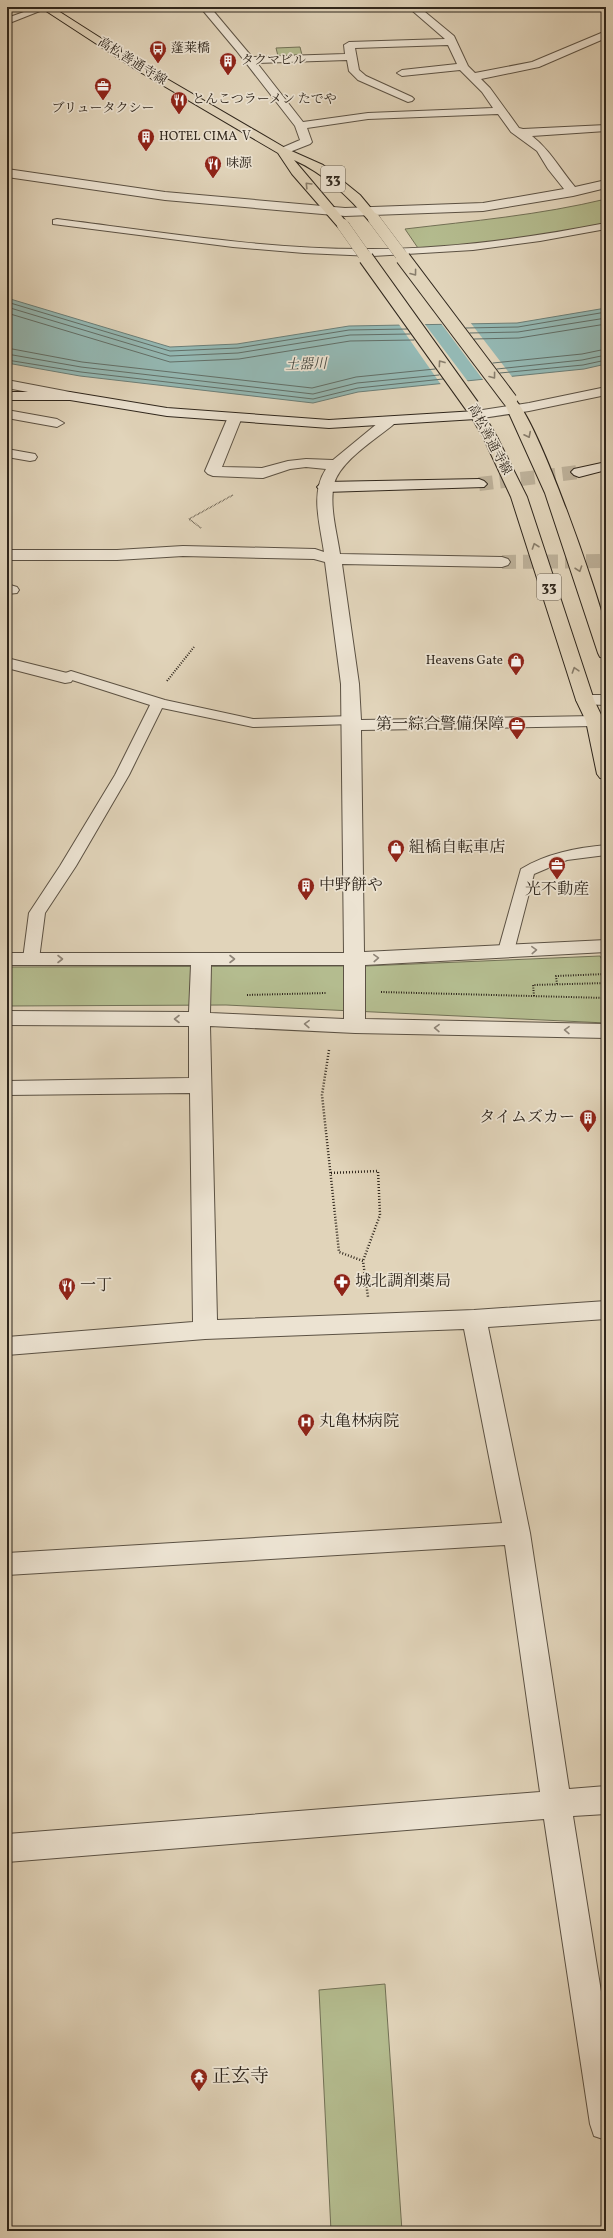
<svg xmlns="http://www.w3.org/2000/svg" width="613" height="2238" viewBox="0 0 613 2238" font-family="Vollkorn,'Noto Serif JP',serif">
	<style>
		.green { fill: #b4bc8f; stroke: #727156 }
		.water { fill: #94b8b3; stroke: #6c7e77 }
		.pier { fill: #e1d4ba }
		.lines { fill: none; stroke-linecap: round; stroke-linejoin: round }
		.shore { stroke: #626f68; stroke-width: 1 }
		.street-tunnel { stroke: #bdb19a; stroke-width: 14; stroke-dasharray: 14 7; stroke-linecap: butt }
		.secondary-tunnel { stroke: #bdb19a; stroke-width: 14; stroke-dasharray: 14 7; stroke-linecap: butt }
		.lane-casing { stroke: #5c5244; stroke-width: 2 }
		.street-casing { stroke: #5c5244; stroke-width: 2 }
		.secondary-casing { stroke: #2f261c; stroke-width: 2 }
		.primary-casing { stroke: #2f261c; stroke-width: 2 }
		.path-far2 { stroke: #2f261c; stroke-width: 1.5; stroke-dasharray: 0.5 1; stroke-linecap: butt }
		.path-far1 { stroke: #2f261c; stroke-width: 2; stroke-dasharray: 1 1.5; stroke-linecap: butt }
		.path { stroke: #2f261c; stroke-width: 2.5; stroke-dasharray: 1 2; stroke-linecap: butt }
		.lane { fill: #ece3d2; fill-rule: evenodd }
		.street { fill: #ece3d2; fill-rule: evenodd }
		.secondary { fill: #ece3d2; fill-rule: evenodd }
		.primary { fill: #e1d4ba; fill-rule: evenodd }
		.primary-bridge-far1-casing { stroke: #2f261c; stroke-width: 12; stroke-linecap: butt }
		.primary-bridge-casing { stroke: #2f261c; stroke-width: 16; stroke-linecap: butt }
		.primary-bridge-far1 { stroke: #e1d4ba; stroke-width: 12 }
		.primary-bridge { stroke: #e1d4ba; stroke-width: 14 }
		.oneway { stroke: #887d6b }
		.oneway2 { stroke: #8e8477 }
		.labels { text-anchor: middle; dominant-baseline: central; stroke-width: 3.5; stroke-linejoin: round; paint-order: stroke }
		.far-poi-label { font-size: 13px; fill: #2f261c; stroke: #ece3d2; text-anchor: start }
		.far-street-label { font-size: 13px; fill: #2f261c; stroke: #ece3d2 }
		.far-water-label { font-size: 14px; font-style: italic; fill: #484a42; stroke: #ece3d2 }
		.shield { fill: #ece3d2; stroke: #685f53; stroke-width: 1 }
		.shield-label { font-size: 15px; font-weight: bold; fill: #2f261c }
		.poi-label { font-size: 16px; fill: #2f261c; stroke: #ece3d2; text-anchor: start }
		.near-poi-label { font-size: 19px; fill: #2f261c; stroke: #ece3d2; text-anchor: start }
	</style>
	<rect width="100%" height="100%" fill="#e1d4ba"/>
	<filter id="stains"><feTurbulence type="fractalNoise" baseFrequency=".005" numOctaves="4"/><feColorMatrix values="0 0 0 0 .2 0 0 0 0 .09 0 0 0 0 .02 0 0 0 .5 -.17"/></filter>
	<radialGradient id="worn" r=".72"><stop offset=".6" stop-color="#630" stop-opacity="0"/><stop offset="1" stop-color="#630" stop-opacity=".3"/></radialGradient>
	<!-- green -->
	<g class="green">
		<path d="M300,47L302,55L278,56L276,48Z"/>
		<path d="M606,199V226L558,236L420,251L405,229C472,221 540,215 606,199Z"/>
		<path d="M600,956L606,967V1023L226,1005L7,1006V967L366,966Z"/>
		<path d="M385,1984L402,2231H331L319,1990Z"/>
	</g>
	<!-- water -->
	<path class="water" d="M7,298L170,347L237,344L349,326L517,323L606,308V364L584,369L358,392L313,403L80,376L7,363Z"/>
	<!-- pier -->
	<g class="pier">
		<path d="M440,322H470L513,378L484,381Z"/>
		<path d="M398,323H424L469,383L442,386Z"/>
	</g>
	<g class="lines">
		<!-- shore -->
		<g class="shore">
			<path d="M7,302L170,351L238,348L349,330L407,329"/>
			<path d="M7,307L170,356L238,353L350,335L410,334"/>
			<path d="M7,313L170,362L239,359L350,341L414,340"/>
			<path d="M466,328L518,327L606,312"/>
			<path d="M470,333L518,332L606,318"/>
			<path d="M474,339L519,338L606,324"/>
			<path d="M7,348L82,362L312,388L356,377L435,369"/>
			<path d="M7,354L81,367L313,394L357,383L439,375"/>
			<path d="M7,360L81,372L313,399L358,388L443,379"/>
			<path d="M493,363L582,354L606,349"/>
			<path d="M497,369L582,360L606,355"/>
			<path d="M500,373L583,365L606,360"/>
		</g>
		<!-- street-tunnel -->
		<path class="street-tunnel" d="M502,562L606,561"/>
		<!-- secondary-tunnel -->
		<path class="secondary-tunnel" d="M479,484L579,472"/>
		<!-- lane casing -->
		<g class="lane-casing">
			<g id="lane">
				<path d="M38,7H50L7,24V18Z"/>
				<path d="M57,219C161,232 267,250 372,249C451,249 529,238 606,223V229L540,241L473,250L373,256L304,253L233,247L53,224V220Z"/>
				<path d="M71,671L165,700L253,719L352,716L359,720L352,724L253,727L162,708L129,775L76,866L45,913L39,959L37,963H25L23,959L29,913L60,866L115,775L150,705L72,680L65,682L60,681L58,678L60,675Z"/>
				<path d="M606,845V855L567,860L534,874L514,951L512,955H500L498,951L521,869C547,853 576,848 606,845Z"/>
			</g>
		</g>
		<!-- street casing -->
		<g class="street-casing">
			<g id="street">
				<path d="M200,7H210L252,57L345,54L344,45L349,42L445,39L408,7H419L454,36L468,66L475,73L532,62L606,31V38L539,67L481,79L490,88L519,128L523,129L606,125V131L532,136C550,150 560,169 575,187L606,180V188L573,196L483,211L345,216L165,200L7,177V169L165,192L345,208L483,203L564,189L548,169L537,151L511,132L498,114L368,119L307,128L312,142L310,144L287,153H279L277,151L279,149L300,140L295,126L236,50ZM448,45L457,64L402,70L397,73L402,76L460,70L482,92L493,108L368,113L303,122L257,63L347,60L349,71L358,80L408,102L412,101L414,99L412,97L366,76L359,70L355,48Z"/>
				<path d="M7,380L70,392L77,396L70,400L7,388Z"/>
				<path d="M606,387V395L529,411L476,419L469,415L476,411L529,403Z"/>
				<path d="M7,410L57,419L64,423L57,427L7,418Z"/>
				<path d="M235,413L242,417L222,467L262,468L288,461L306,459L333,460L384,418H394L396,421L394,424C376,439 340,461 334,484C329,506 337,533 340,554L502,557L508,559L510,562L508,565L502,567L342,564L359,684L361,720L595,716L601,717L604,721L601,725L595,726L361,730L364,952L606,940V952L365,965V1019L606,1024V1038L355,1033L210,1026L217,1320L474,1310L606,1301V1319L488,1327L530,1533L569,1789L606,1786V1814L573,1816L606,2023V2140L594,2136L590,2124L544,1819L7,1862V1834L540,1792L505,1545L7,1575V1553L502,1523L464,1329L205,1339L7,1355V1337L193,1322L190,1093L7,1095V1081L189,1078V1026L7,1025V1011L189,1012L191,965H7V953H344L341,684L325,562L314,559L183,556L117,560H7V550H117L183,546L315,549L324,552C320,524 310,493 326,469L306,467L290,469L263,478L213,476L208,474L205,471L228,417ZM211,965H344V1019L210,1013Z"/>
				<path d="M7,449L35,454L37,457L35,460L30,461L7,457Z"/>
				<path d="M7,584L17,587L19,590L17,593L7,594Z"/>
				<path d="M7,658L71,674L74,678L71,682L65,683L7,668Z"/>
				<path d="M585,695H606V705L579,704L576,700L579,696Z"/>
			</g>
		</g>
		<!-- secondary casing -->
		<g class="secondary-casing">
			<g id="secondary">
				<path d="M7,392H70L167,408L329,420L476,411L483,415L476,419L329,428L167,416L70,400H7Z"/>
				<path d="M606,462V470L579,477L574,475L571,472L574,469Z"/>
				<path d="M479,479L484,481L487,484L484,487L325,492L320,490L317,487L320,484L325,482Z"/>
			</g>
		</g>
		<!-- primary casing -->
		<g class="primary-casing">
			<g id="primary">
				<path d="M40,7H52L143,65L287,149L323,165L360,195L380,219L374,223L370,222C348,196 325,174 294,160L349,225L343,229L339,228L292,174L278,153L135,69Z"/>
				<path d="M510,396C532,401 598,594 605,625C608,635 606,648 606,658L600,657L598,653L545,493L503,400Z"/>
				<path d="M472,402L477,403L497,437L527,497L594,700L604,721L606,731V779L600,778L597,774L586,721L576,700L511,497L483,437L465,406Z"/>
			</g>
		</g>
		<!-- path-far2 -->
		<path class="path-far2" d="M201,528L189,519L233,495"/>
		<!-- path-far1 -->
		<g class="path-far1">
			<path d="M167,681L194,647"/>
			<path d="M557,984L556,976L606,974"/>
			<path d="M381,992L606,998"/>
			<path d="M247,995L326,993"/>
			<path d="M534,996L533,985L606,983"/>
		</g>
		<!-- path -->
		<g class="path">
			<path d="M329,1050L322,1095L339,1252L363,1261L368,1297"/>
			<path d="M331,1173L378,1171L380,1215L363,1261"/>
		</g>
		<!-- lane -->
		<use href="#lane" class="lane"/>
		<!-- street -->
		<use href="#street" class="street"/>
		<!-- secondary -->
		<use href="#secondary" class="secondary"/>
		<!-- primary -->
		<use href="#primary" class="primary"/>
		<!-- primary-bridge-far1 casing -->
		<g class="primary-bridge-far1-casing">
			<g id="primary-bridge-far1">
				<path d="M374,219L404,259"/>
				<path d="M343,225L367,259"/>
			</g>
		</g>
		<!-- primary-bridge casing -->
		<g class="primary-bridge-casing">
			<g id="primary-bridge">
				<path d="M366,258L472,406"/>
				<path d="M403,258L510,400"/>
			</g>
		</g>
		<!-- primary-bridge-far1 -->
		<use href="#primary-bridge-far1" class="primary-bridge-far1"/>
		<!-- primary-bridge -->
		<use href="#primary-bridge" class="primary-bridge"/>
	</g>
	<!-- one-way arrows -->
	<defs><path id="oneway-chevron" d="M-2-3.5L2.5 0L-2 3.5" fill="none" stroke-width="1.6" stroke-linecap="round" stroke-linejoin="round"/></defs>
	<g class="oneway">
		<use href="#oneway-chevron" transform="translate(308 185) rotate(-134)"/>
		<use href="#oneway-chevron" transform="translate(414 273) rotate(53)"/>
		<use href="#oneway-chevron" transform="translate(441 363) rotate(-126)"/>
		<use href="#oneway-chevron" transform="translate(493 376) rotate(53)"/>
		<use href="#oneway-chevron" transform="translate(528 435) rotate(63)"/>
		<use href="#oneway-chevron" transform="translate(535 546) rotate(-109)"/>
		<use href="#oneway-chevron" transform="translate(579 569) rotate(71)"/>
		<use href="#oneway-chevron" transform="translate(575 670) rotate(-108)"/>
	</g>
	<g class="oneway2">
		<use href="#oneway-chevron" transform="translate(534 950) rotate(-3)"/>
		<use href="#oneway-chevron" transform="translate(376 958) rotate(-3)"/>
		<use href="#oneway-chevron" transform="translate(60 959)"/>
		<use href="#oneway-chevron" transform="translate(232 959)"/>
		<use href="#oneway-chevron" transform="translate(177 1019) rotate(-180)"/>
		<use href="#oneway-chevron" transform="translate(307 1024) rotate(-178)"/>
		<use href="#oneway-chevron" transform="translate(437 1028) rotate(-179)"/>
		<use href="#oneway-chevron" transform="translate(567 1030) rotate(-179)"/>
	</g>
	<!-- icons -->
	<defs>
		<g id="bus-pin" transform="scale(0.9)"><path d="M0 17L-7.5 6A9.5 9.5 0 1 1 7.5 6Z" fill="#8f2418" stroke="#ece3d2"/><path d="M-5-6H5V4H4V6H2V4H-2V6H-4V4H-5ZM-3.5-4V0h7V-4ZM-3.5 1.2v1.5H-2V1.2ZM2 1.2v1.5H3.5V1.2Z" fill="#fff"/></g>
		<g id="building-pin" transform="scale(0.9)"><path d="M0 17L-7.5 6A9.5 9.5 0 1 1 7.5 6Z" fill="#8f2418" stroke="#ece3d2"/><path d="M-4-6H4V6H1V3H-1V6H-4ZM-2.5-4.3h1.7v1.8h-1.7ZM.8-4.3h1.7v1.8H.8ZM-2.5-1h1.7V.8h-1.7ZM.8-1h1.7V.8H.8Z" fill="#fff"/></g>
		<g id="office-pin" transform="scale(0.9)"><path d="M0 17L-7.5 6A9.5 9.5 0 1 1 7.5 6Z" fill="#8f2418" stroke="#ece3d2"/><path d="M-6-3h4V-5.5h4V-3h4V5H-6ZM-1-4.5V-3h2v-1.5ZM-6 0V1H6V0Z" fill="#fff"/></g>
		<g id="restaurant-pin" transform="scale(0.9)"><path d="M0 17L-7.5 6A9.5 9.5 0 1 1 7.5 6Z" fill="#8f2418" stroke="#ece3d2"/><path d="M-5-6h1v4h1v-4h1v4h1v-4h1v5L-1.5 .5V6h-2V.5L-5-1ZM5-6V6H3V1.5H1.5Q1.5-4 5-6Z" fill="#fff"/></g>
		<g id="shop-pin" transform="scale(0.9)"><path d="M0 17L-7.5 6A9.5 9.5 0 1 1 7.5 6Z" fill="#8f2418" stroke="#ece3d2"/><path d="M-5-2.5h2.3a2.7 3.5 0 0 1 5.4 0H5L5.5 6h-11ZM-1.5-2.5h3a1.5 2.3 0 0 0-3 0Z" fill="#fff"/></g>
		<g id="pharmacy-pin" transform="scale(0.9)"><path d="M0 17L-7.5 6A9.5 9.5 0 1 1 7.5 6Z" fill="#8f2418" stroke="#ece3d2"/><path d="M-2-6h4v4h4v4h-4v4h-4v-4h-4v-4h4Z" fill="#fff"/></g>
		<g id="hospital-pin" transform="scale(0.9)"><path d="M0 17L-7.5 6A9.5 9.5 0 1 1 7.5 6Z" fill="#8f2418" stroke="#ece3d2"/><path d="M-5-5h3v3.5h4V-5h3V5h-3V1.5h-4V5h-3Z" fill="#fff"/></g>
		<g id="temple-pin" transform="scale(0.9)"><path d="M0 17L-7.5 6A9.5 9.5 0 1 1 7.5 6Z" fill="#8f2418" stroke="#ece3d2"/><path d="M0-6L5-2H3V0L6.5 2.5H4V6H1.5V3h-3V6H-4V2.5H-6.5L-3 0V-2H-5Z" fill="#fff"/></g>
	</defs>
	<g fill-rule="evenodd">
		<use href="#bus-pin" x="158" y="49"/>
		<use href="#building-pin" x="228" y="61"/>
		<use href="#office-pin" x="103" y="86"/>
		<use href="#restaurant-pin" x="179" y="100"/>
		<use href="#building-pin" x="146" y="137"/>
		<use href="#restaurant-pin" x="213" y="164"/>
		<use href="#shop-pin" x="516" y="661"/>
		<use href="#office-pin" x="517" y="725"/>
		<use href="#shop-pin" x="396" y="848"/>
		<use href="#office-pin" x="557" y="865"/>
		<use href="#building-pin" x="306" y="886"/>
		<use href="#building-pin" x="588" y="1118"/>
		<use href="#pharmacy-pin" x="342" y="1282"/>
		<use href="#restaurant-pin" x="67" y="1286"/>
		<use href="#hospital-pin" x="306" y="1422"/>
		<use href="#temple-pin" x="199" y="2077"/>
	</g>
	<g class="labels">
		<!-- far-poi labels -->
		<g class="far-poi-label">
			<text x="171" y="49">蓬莱橋</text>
			<text x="241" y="61">タクマビル</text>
			<text x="192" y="100">とんこつラーメン たでや</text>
			<text x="103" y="109" text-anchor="middle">ブリュータクシー</text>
			<text x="159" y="137">HOTEL CIMA Ⅴ</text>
			<text x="226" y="164">味源</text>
			<text x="503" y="661" text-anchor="end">Heavens Gate</text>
		</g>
		<!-- far-street labels -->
		<g class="far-street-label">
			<text transform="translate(132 62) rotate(32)">高松善通寺線</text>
			<text transform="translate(489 440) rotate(62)">高松善通寺線</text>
		</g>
		<!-- far-water labels -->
		<g class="far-water-label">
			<text transform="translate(306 365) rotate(-2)">土器川</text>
		</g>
		<!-- shield labels -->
		<g class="shield">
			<rect x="321" y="166" width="24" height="26" rx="3"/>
			<rect x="537" y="574" width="24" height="26" rx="3"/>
		</g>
		<g class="shield-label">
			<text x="333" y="179">33</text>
			<text x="549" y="587">33</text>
		</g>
		<!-- poi labels -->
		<g class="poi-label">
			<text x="504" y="725" text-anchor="end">第一綜合警備保障</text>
			<text x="409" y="848">組橋自転車店</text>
			<text x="319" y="886">中野餅や</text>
			<text x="557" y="890" text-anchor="middle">光不動産</text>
			<text x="575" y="1118" text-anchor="end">タイムズカー</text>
			<text x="355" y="1282">城北調剤薬局</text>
			<text x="80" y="1286">一丁</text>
			<text x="319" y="1422">丸亀林病院</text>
		</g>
		<!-- near-poi labels -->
		<g class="near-poi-label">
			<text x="212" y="2077">正玄寺</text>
		</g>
	</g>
	<!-- margin -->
	<rect width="613" height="2238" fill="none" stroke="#e1d4ba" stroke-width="24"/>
	<rect x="8" y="8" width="597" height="2222" fill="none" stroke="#2f261c" stroke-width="2"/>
	<rect x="12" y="12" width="589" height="2214" fill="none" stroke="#2f261c"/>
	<rect width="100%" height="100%" filter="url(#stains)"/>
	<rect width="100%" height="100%" fill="url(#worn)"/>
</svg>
